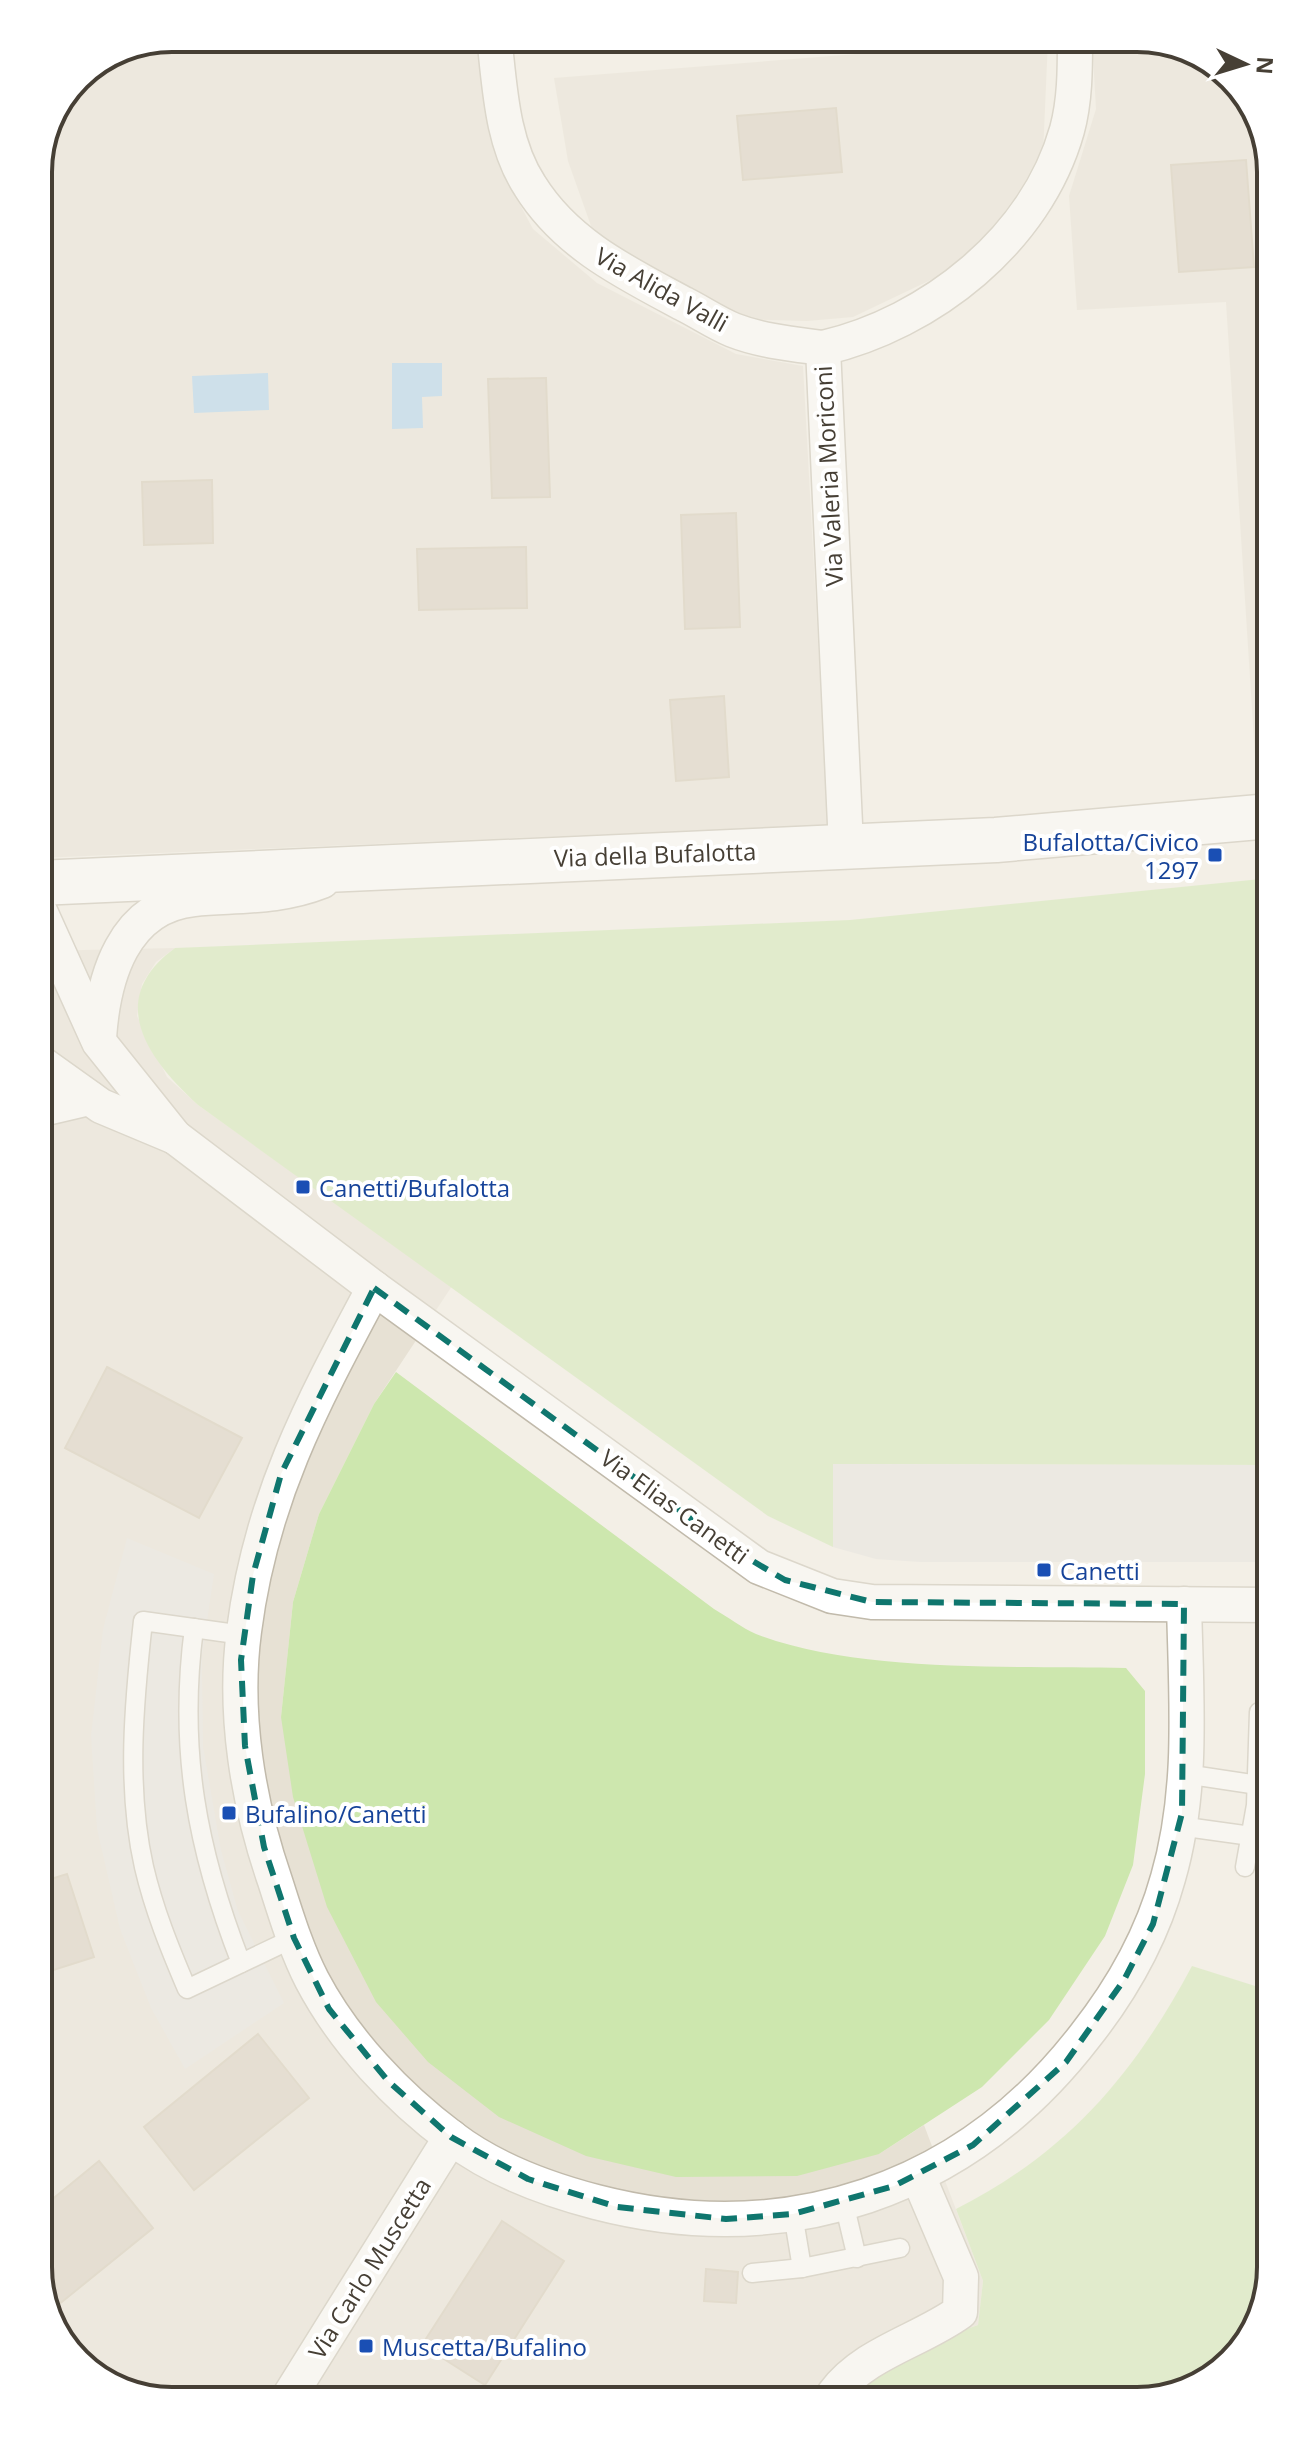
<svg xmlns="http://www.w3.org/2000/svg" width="1309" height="2439" viewBox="0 0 1309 2439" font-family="'Open Sans',sans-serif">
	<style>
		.residential { fill: #e7e1d4 }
		.green { fill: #cde7ae }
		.parking { fill: #e4e2de }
		.water { fill: #a2cef0 }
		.building { fill: #d4cbbb; stroke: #cfc3ae; stroke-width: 2 }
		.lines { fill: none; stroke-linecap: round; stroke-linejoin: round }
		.service-casing { stroke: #c1baab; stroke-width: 21 }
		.minor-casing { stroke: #c1baab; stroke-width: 37 }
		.tertiary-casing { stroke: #c1baab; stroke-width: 47 }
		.service { stroke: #fff; stroke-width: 18 }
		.minor { stroke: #fff; stroke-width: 34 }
		.tertiary { stroke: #fff; stroke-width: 44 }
		.marked { fill: none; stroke: #0f766e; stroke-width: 6; stroke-dasharray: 16 10; stroke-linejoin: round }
		.transit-dot { fill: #1a4fb4; stroke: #fff; stroke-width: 3 }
		.labels { text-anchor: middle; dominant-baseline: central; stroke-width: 8; stroke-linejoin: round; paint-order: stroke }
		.street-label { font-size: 24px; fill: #463f35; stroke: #fff }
		.transit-label { font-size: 24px; fill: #164399; stroke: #fff; text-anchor: start }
		.rim { fill: none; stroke: #463f35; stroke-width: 4 }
	</style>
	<rect width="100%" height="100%" fill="#f3efe6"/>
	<!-- residential -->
	<g class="residential">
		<path d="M1146,38L1218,66L1261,121L1271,173V785L1257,787L1226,302L1077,310L1069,196L1096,109L1092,39Z"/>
		<path d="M1048,39L1043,154L1023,197L962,265L853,317L807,321L730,319L596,240L568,161L554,78Z"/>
		<path d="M480,45L482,89L500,167L533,229L597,283L736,354L803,366L828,825L38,858V164L78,77L121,48Z"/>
		<path d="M175,948L156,962L142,984L137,1016L167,1077L198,1105L452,1286L374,1404L319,1514L293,1602L281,1717L879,2154L924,2125L983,2281L978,2325L855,2369L837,2394L164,2401L97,2378L48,2318L38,2266V951Z"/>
	</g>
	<!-- green -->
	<g class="green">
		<path d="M1271,878V1465L834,1464L833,1547L768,1516L198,1105C148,1059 104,1000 175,948L850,920Z"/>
		<path d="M396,1372L714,1609C728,1617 742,1628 756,1634C861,1674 1012,1665 1126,1668L1145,1691V1774L1133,1865L1105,1936L1049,2020L982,2087L879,2154L797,2176L676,2177L586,2156L499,2117L428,2062L376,2002L327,1907L293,1797L281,1717L293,1602L319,1514L374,1404Z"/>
		<path d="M1192,1966L1271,1991V2267L1248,2342L1188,2391L837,2394L855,2369L978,2325L983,2281L956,2209C1068,2152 1133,2076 1192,1966Z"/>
	</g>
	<!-- parking -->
	<g class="parking">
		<path d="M833,1464L1271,1465V1562H921L876,1559L833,1547Z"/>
		<path d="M127,1538L214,1574L202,1656L203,1746L221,1850L238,1911L284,2003L185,2069L151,2008L120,1929L97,1829L91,1736L103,1629Z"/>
	</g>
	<!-- water -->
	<g class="water">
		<path d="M392,363H442V396L422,397L423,428L392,429Z"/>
		<path d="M268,373L269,410L194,413L192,376Z"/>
	</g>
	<!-- building -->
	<g class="building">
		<path d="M836,108L842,172L743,180L737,116Z"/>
		<path d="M1246,160L1254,267L1179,272L1171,165Z"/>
		<path d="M546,378L550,497L492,498L488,379Z"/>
		<path d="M212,480L213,543L144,545L142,482Z"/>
		<path d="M736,513L740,627L685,629L681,515Z"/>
		<path d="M526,547L527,608L419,610L417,549Z"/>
		<path d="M724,696L729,777L676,781L670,700Z"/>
		<path d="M107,1367L242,1438L199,1518L65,1448Z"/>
		<path d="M67,1874L94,1957L38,1975V1883Z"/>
		<path d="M258,2034L309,2098L194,2190L144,2127Z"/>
		<path d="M99,2161L153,2228L47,2314L38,2266V2211Z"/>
		<path d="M502,2221L564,2261L485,2385L422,2345Z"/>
		<path d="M706,2269L738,2272L736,2303L704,2301Z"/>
	</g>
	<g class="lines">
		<!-- service casing -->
		<g class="service-casing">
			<g id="service">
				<path d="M194,1628C178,1750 197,1850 241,1963"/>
				<path d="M243,1635L143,1621C134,1702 126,1787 144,1867C154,1910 170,1949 187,1989L294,1938"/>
				<path d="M1185,1774L1258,1785"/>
				<path d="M1179,1826L1251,1836"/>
				<path d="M1245,1867L1256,1805L1259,1712"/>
				<path d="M844,2203L857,2258"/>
				<path d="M793,2214L802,2268"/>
				<path d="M752,2273L802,2268L900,2248"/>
			</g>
		</g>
		<!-- minor casing -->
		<g class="minor-casing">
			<g id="minor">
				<path d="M495,45C500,92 503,145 530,186C566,244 626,273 684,304C700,312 716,323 733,330C761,341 792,344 823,348"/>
				<path d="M846,846L823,348C930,323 1036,240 1067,130C1075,101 1075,69 1075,39"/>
				<path d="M38,907L99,1042L175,1137L374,1288L759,1567L832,1596L872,1602L1271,1605"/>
				<path d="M99,1038C103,978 123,906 194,899C239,895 279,898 322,881"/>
				<path d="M38,1061L101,1106L175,1137"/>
				<path d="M38,1110L89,1098"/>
				<path d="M374,1288C312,1404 261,1498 244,1631C233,1714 248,1803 275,1881C286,1915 296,1949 312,1980C344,2041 397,2097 452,2138C494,2170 546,2189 596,2202C786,2251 965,2192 1085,2036C1123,1988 1152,1936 1168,1878C1194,1789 1186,1695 1184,1604"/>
				<path d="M834,2394C864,2353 920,2341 960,2312L961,2277L918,2176"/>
				<path d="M287,2400L451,2137"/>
			</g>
		</g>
		<!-- tertiary casing -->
		<g class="tertiary-casing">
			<path id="tertiary" d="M38,883L996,840L1271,816"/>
		</g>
		<!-- service -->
		<use href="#service" class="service"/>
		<!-- minor -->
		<use href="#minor" class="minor"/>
		<!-- tertiary -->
		<use href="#tertiary" class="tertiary"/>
	</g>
	<!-- marked area -->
	<path d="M0 0H1309V2439H0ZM374,1288L734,1550L785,1580L872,1602L1184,1604L1182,1813L1153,1924L1124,1980L1066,2062L973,2145L894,2186L793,2214L726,2219L617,2207L528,2179L451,2137L388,2081L329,2009L294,1938L264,1847L245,1746L241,1660L253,1575L281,1474Z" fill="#f3efe6" fill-opacity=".55" fill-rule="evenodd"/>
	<path class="marked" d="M374,1288L734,1550L785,1580L872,1602L1184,1604L1182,1813L1153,1924L1124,1980L1066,2062L973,2145L894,2186L793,2214L726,2219L617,2207L528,2179L451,2137L388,2081L329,2009L294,1938L264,1847L245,1746L241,1660L253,1575L281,1474Z"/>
	<!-- markers -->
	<g class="transit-dot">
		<rect x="1207" y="847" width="16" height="16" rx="4"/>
		<rect x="295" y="1179" width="16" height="16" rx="4"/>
		<rect x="1036" y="1562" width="16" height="16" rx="4"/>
		<rect x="221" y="1805" width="16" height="16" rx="4"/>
		<rect x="358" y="2338" width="16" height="16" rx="4"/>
	</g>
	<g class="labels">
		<!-- street labels -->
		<g class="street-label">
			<text transform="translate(662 289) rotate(29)">Via Alida Valli</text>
			<text transform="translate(828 476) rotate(-93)">Via Valeria Moriconi</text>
			<text transform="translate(655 854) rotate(-2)">Via della Bufalotta</text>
			<text transform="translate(675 1506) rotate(36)">Via Elias Canetti</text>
			<text transform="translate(369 2268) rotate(-58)">Via Carlo Muscetta</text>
		</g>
		<!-- transit labels -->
		<g class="transit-label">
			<text x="1199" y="841" text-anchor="end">Bufalotta/Civico<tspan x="1199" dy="28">1297</tspan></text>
			<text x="319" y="1187">Canetti/Bufalotta</text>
			<text x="1060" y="1570">Canetti</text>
			<text x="245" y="1813">Bufalino/Canetti</text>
			<text x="382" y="2346">Muscetta/Bufalino</text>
		</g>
	</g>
	<!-- crop -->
	<path d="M0 0H1309V2439H0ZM172 52H1137A120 120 0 0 1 1257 172V2267A120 120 0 0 1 1137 2387H172A120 120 0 0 1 52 2267V172A120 120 0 0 1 172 52Z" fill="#fff" fill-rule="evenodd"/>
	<path class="rim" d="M172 52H1137A120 120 0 0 1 1257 172V2267A120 120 0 0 1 1137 2387H172A120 120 0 0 1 52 2267V172A120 120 0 0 1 172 52Z"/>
	<!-- north arrow -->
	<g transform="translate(1245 64) rotate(94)" stroke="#ffffff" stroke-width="6" paint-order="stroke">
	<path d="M0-6L14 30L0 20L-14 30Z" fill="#463f35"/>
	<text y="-12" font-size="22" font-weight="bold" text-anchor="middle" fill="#463f35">N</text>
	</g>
</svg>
